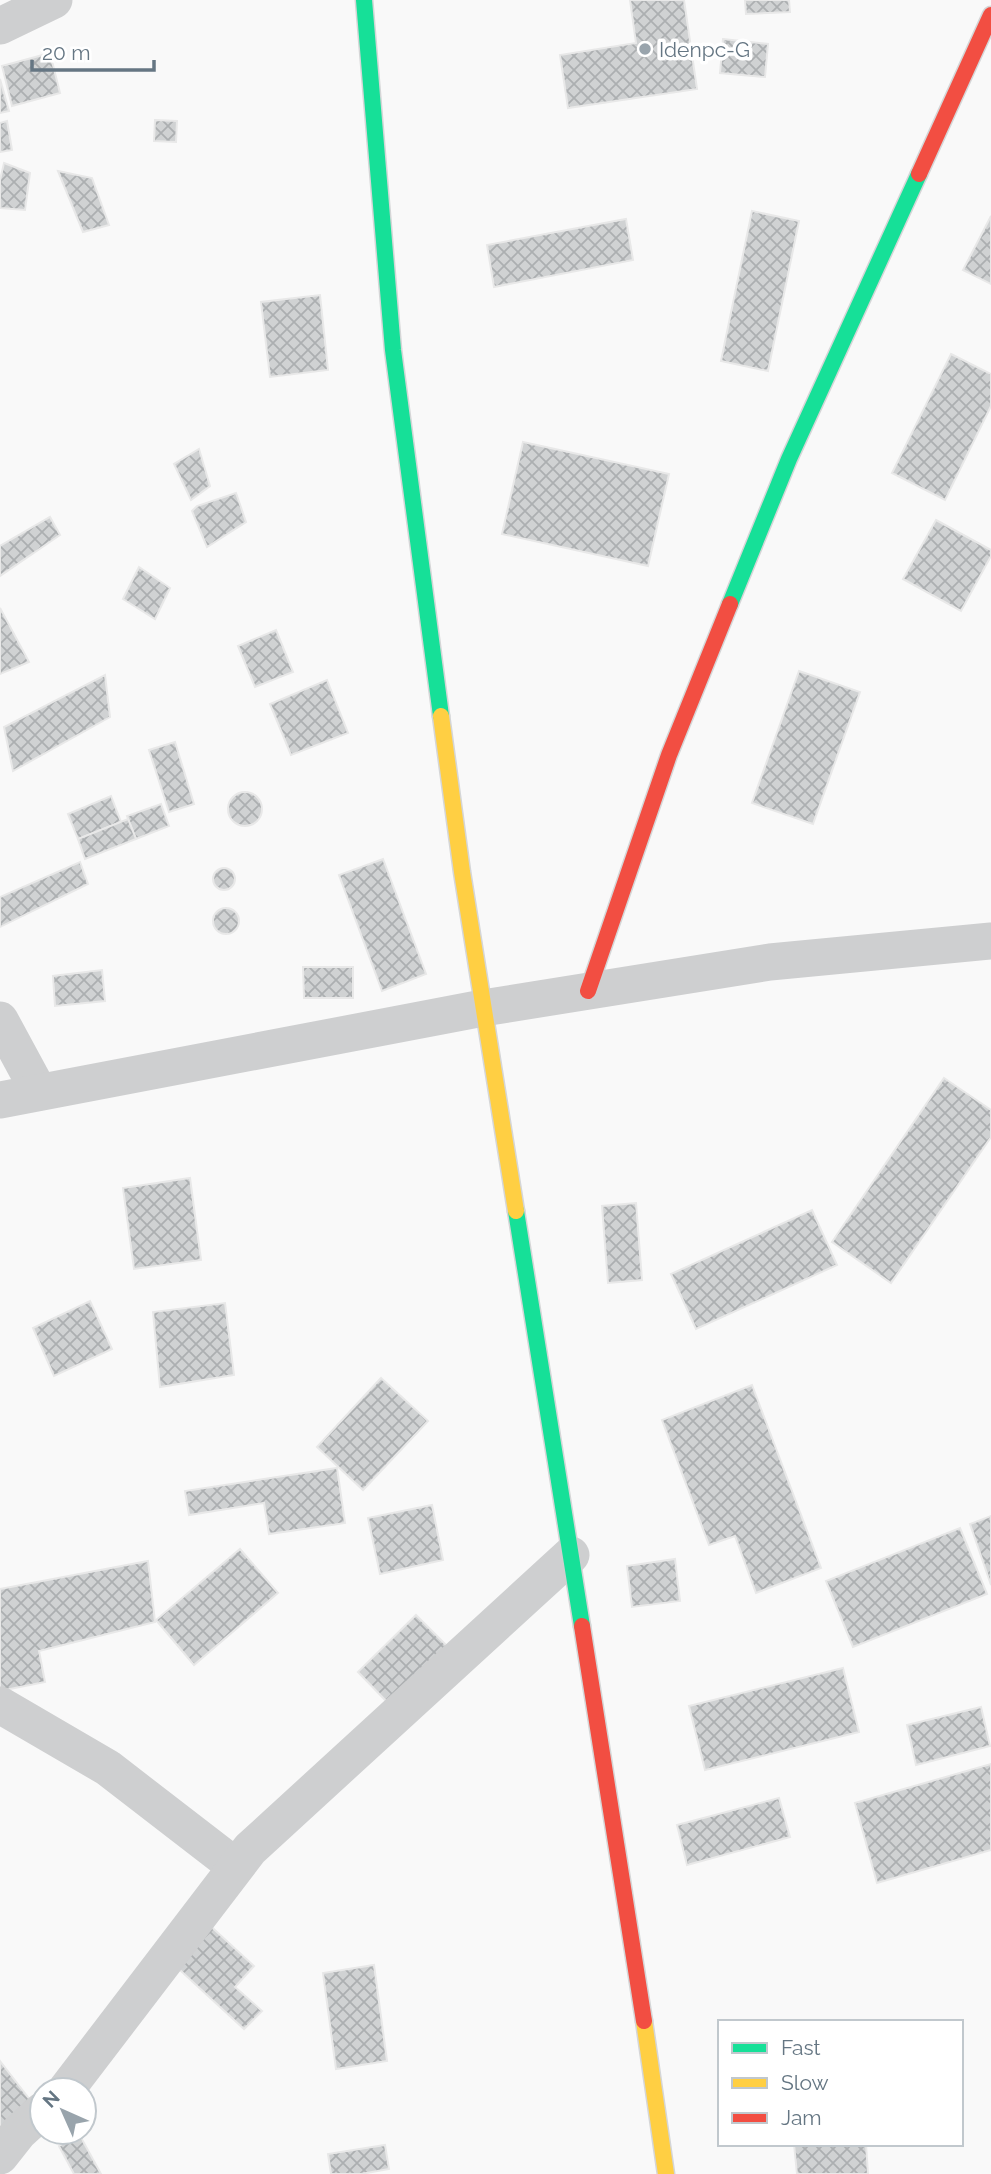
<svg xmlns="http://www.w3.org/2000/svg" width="991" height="2174" viewBox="0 0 991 2174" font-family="Raleway,sans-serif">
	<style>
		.building { fill: url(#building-cross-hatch); stroke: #e8e8e8; stroke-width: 2 }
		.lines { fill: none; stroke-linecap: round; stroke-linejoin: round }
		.fast-casing { stroke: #d5d6d7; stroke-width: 19 }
		.slow-casing { stroke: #d5d6d7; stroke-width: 19 }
		.jam-casing { stroke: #d5d6d7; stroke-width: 19 }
		.street { stroke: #cecfd0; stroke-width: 37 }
		.fast { stroke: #16e098; stroke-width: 16 }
		.slow { stroke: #ffcf43; stroke-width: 16 }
		.jam { stroke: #f24e42; stroke-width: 16 }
		.poi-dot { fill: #99a4ac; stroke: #fff; stroke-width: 2.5 }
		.labels { text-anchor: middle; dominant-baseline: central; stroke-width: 7; stroke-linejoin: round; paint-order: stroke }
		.poi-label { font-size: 21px; fill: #657683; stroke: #fff; text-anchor: start }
	</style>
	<defs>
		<pattern id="building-cross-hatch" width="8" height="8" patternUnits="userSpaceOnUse" patternTransform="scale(1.75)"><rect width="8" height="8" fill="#d0d2d3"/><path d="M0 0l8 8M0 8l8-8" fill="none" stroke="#acafb1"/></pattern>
	</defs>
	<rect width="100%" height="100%" fill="#f9f9f9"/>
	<!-- building -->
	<g class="building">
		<path d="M630,0H684L697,89L568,108L560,55L636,43Z"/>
		<path d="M745,0H789L790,12L746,14Z"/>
		<path d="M723,39L768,44L765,77L720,73Z"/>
		<path d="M50,53L60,93L12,106L2,66Z"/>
		<path d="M0,79L9,111L0,113Z"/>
		<path d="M155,120L177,121L176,142L154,141Z"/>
		<path d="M7,121L12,150L0,152V123Z"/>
		<path d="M4,163L30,173L25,210L0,208V180Z"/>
		<path d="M58,171L92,178L109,225L83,232Z"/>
		<path d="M752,211L799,221L768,371L721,361Z"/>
		<path d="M991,216V284L963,270Z"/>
		<path d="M626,219L633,260L494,287L487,245Z"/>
		<path d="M320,295L328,370L270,377L261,302Z"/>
		<path d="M951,354L991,374V406L945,500L892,473Z"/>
		<path d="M523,442L669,474L648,566L502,534Z"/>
		<path d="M199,449L210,486L191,500L174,464Z"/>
		<path d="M236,493L246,522L207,547L192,511L197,506Z"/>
		<path d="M50,517L60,535L0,576V546Z"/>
		<path d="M936,520L991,550V556L961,611L903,579Z"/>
		<path d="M139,567L170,588L155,619L123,599Z"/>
		<path d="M0,608L29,662L0,674Z"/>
		<path d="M276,630L293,672L255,687L238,646Z"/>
		<path d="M799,671L860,692L813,824L752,803Z"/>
		<path d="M105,675L110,717L13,771L4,727Z"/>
		<path d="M327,680L348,733L291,755L270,704Z"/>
		<path d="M175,742L194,804L169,812L149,750Z"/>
		<circle cx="245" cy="809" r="17"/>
		<path d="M111,796L121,822L78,839L68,814Z"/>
		<path d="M161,804L169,826L136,839L127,816Z"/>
		<path d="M128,819L136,839L85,859L78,839Z"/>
		<path d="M383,859L426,974L382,991L339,875Z"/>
		<path d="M80,862L88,884L0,927V897Z"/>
		<circle cx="224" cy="879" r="11"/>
		<circle cx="226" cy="921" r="13"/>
		<path d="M303,967H353V998H304Z"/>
		<path d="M102,970L105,1001L55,1006L53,976Z"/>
		<path d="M944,1078L991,1110V1137L891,1283L832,1242Z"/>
		<path d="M190,1178L201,1260L134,1269L123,1188Z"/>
		<path d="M636,1203L642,1280L608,1283L602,1206Z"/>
		<path d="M812,1210L837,1265L696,1329L671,1274Z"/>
		<path d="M90,1301L112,1349L54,1376L33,1328Z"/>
		<path d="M225,1303L234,1375L160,1387L153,1312Z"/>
		<path d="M381,1378L428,1421L363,1490L317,1447Z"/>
		<path d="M752,1385L821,1568L756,1593L735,1536L709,1545L662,1420Z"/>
		<path d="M337,1468L345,1523L269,1534L264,1503L189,1515L185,1491Z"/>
		<path d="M432,1505L443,1560L380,1574L368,1518Z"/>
		<path d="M991,1516V1585L970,1524Z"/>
		<path d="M960,1528L987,1594L853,1647L826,1581Z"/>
		<path d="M240,1549L278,1593L194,1665L156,1620Z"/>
		<path d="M675,1559L680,1601L632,1607L627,1566Z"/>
		<path d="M148,1561L155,1622L39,1651L45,1682L0,1691V1589Z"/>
		<path d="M416,1615L447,1646L389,1704L358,1672Z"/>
		<path d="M843,1668L859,1732L705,1770L689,1706Z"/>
		<path d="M981,1707L990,1746L916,1765L907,1725Z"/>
		<path d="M991,1764V1850L877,1883L855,1803Z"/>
		<path d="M779,1798L790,1837L687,1865L677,1825Z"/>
		<path d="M205,1921L254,1966L235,1987L262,2011L244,2029L169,1960Z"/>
		<path d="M374,1965L387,2061L336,2069L323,1973Z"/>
		<path d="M0,2061L34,2105L0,2131Z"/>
		<path d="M79,2134L101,2174H74L59,2146Z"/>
		<path d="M794,2144H866L868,2174H797Z"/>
		<path d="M385,2145L389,2169L361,2174H331L328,2154Z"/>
	</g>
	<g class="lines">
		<!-- fast casing -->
		<g class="fast-casing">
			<g id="fast">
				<path d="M364,0L393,350L441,716"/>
				<path d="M730,604L789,459L919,174"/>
				<path d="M516,1211L582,1626"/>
			</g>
		</g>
		<!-- slow casing -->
		<g class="slow-casing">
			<g id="slow">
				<path d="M441,716L462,872L516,1211"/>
				<path d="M644,2021L666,2174"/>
			</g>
		</g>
		<!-- jam casing -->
		<g class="jam-casing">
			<g id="jam">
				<path d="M919,174L991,15"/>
				<path d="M588,991L669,755L730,604"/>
				<path d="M582,1626L644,2021"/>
			</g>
		</g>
		<!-- street -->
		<g class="street">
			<path d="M0,26L54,0"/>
			<path d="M0,1020L39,1092"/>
			<path d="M0,1100L483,1008L770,962L991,941"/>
			<path d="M0,1705L108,1768L235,1866"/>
			<path d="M66,2090L250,1849L571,1555"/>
			<path d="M0,2156L19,2132L42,2111"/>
		</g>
		<!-- fast -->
		<use href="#fast" class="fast"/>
		<!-- slow -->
		<use href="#slow" class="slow"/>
		<!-- jam -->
		<use href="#jam" class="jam"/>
	</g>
	<!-- markers -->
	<circle class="poi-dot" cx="645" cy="49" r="7"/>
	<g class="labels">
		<!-- poi labels -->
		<g class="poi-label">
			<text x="659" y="49">Idenpc-G</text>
		</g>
	</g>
	<!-- legend -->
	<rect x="718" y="2020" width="245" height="126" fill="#ffffff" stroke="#c1c8cd" stroke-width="2"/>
	<rect x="732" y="2043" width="35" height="10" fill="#16e098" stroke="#c1c8cd" stroke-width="2"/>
	<text x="781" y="2055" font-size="21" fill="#657683">Fast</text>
	<rect x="732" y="2078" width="35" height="10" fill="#ffcf43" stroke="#c1c8cd" stroke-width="2"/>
	<text x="781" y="2090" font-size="21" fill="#657683">Slow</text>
	<rect x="732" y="2113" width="35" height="10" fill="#f24e42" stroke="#c1c8cd" stroke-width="2"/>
	<text x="781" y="2125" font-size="21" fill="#657683">Jam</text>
	<!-- north arrow -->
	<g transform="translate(63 2111) rotate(315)"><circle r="33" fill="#ffffff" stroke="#c1c8cd" stroke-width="2"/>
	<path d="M0-5L12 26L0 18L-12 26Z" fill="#99a4ac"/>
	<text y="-10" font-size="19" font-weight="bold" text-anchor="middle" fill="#657683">N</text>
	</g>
	<!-- scale -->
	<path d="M32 60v10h122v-10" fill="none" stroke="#657683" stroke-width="3.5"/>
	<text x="42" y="60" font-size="21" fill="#657683" stroke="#ffffff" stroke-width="5" paint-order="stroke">20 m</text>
</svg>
